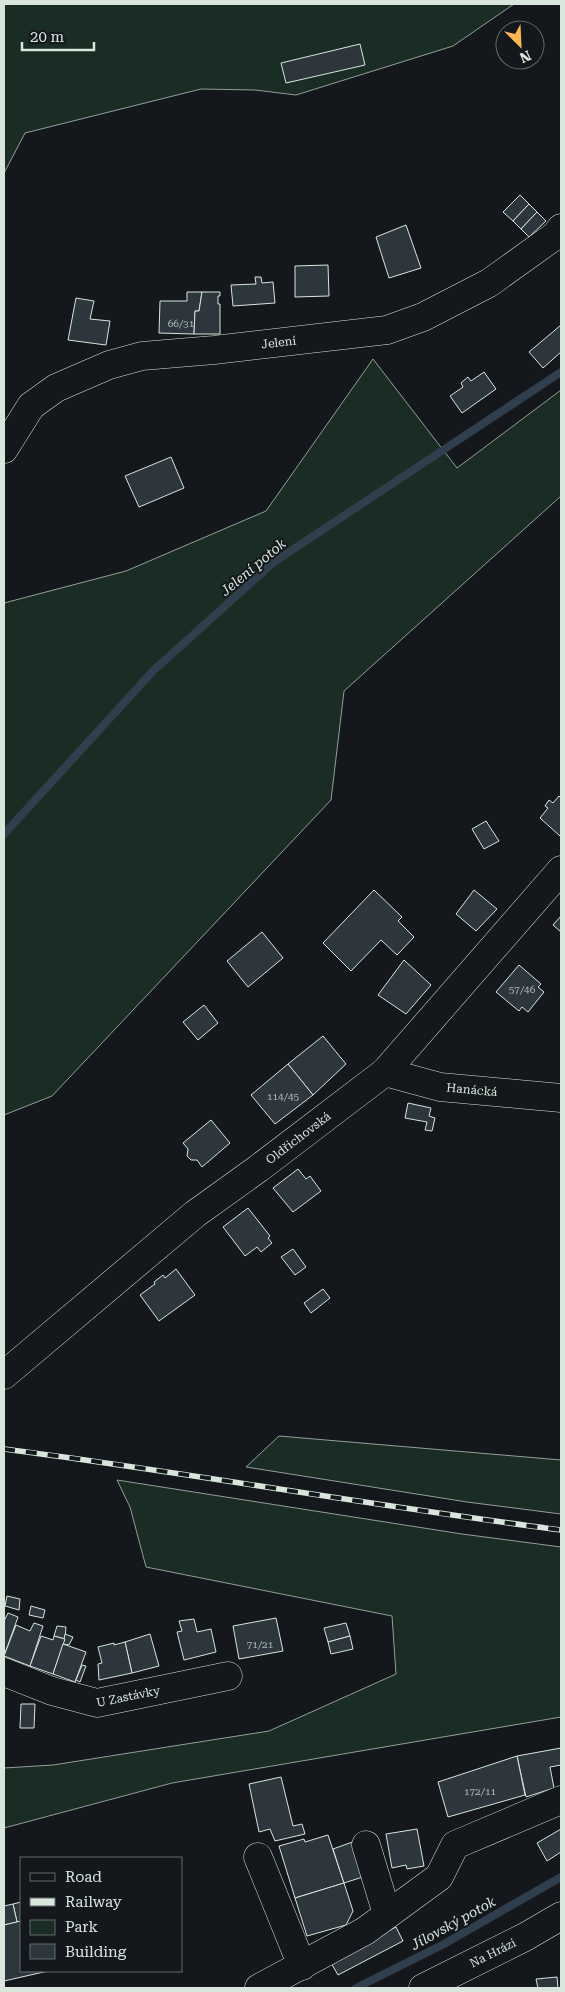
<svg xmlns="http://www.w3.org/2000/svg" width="565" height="1992" viewBox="0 0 565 1992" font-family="'Roboto Serif',serif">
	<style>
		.green { fill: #1a2d24; stroke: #939e99 }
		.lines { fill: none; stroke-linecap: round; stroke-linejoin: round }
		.stream { stroke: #2f3f4d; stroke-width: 8 }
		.building { fill: #2c363c; stroke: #d8e6dc }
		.minor-casing { stroke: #d8e6dc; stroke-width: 29 }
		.minor { stroke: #14181c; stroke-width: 28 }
		.rail-casing { stroke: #d8e6dc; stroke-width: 5.5 }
		.rail { stroke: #14181c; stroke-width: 4; stroke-dasharray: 11; stroke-linecap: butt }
		.labels { text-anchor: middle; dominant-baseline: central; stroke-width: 4; stroke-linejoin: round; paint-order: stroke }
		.number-label { font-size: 10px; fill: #adbab4 }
		.street-label { font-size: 12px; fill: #d8e6dc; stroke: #14181c }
		.water-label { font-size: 14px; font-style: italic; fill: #d8e6dc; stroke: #14181c }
	</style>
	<rect width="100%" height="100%" fill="#14181c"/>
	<!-- green -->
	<g class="green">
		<path d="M4,4H514L453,46L296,95L255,90L201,89L25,133L4,173Z"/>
		<path d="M373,359L457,468L561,390V496L344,691L331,800L52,1096L4,1115V603L126,571L266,511Z"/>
		<path d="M279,1436L561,1460V1514L467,1502L246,1467Z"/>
		<path d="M117,1480L462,1534L561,1547V1717L172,1783L4,1828V1768L53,1765L269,1731L396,1674L392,1616L146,1567L130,1507Z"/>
	</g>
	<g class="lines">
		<!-- stream -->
		<g class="stream">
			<path d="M4,834L153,671L274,562L561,372"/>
			<path d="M356,1988L444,1944L561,1877"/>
		</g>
	</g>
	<!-- building -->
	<g class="building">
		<path d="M360,44L365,65L286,83L281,63Z"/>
		<path d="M520,195L529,204L513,221L503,212Z"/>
		<path d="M529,204L537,212L521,229L513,221Z"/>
		<path d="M537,212L546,221L529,237L521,229Z"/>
		<path d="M406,225L421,268L389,278L376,237Z"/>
		<path d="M328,265L329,296L295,297V266Z"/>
		<path d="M255,277H261L262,283L273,282L275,303L233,306L231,285L256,284Z"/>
		<path d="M187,292H202L199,311H195L194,334L159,333L160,301H187Z"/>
		<path d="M202,292H220V296H218V304H220V334H194L195,311H199Z"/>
		<path d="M76,298L94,301L90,319L110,321L106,345L68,340Z"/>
		<path d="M561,325V352L543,368L529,352Z"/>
		<path d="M484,372L496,389L462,413L450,396L463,387L461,383L468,377L471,381Z"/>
		<path d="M171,457L184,488L139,507L125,476Z"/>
		<path d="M559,796L561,798V834L560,836L540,818L548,808L545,806L549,800L553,803Z"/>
		<path d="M486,821L499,841L484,849L472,829Z"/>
		<path d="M374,890L402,917L398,921L414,937L397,955L381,940L351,971L323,943Z"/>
		<path d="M474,890L497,909L476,931L456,914Z"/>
		<path d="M561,916V932L553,925Z"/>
		<path d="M262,932L283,958L248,987L227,961Z"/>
		<path d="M404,960L431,985L406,1014L378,995Z"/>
		<path d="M519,965L541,984L538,987L544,992L528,1012L522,1007L519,1011L496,992Z"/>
		<path d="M204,1005L218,1023L198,1040L183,1022Z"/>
		<path d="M323,1036L346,1064L313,1095L288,1064Z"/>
		<path d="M288,1064L313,1095L275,1124L251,1095Z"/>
		<path d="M408,1103L431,1108L429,1116L435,1118L432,1131L425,1130L427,1122L405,1118Z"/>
		<path d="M211,1120L230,1143L202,1167L197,1160H191L187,1156L188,1149L183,1143Z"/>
		<path d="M298,1169L306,1179L310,1176L321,1191L293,1212L273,1188Z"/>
		<path d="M248,1208L270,1236L268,1238L272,1243L261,1252L257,1247L245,1256L223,1227Z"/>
		<path d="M293,1249L306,1267L295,1275L281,1257Z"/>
		<path d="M176,1269L195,1295L159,1321L140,1295L155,1284L154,1282L163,1275L165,1278Z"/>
		<path d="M323,1289L330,1298L311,1313L304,1303Z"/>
		<path d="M7,1596L20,1599L19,1610L5,1606Z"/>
		<path d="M31,1606L45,1610L43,1618L29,1615Z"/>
		<path d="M8,1613L18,1617L4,1656V1621Z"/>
		<path d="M276,1618L283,1651L239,1659L233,1626Z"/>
		<path d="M194,1619L197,1632L211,1629L216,1652L184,1660L177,1632L182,1631L179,1621Z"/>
		<path d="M34,1623L43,1626L30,1666L4,1656L16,1625L30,1631Z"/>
		<path d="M346,1623L350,1636L328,1642L324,1628Z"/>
		<path d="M57,1626L66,1627L65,1639L54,1636Z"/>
		<path d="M65,1634L73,1637L69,1645L63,1644Z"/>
		<path d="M150,1634L159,1666L132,1673L125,1642Z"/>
		<path d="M41,1636L53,1640L54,1636L65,1639L53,1674L30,1666Z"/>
		<path d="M350,1636L353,1649L331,1654L328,1642Z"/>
		<path d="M125,1642L132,1673L99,1680L98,1664L102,1663L98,1647L114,1643V1645Z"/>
		<path d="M63,1644L86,1652L75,1682L53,1674Z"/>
		<path d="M82,1665L86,1666L80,1682L76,1680Z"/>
		<path d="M21,1704H35L34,1728H20Z"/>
		<path d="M561,1748V1765L550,1767L554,1788L526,1797L517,1756Z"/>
		<path d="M517,1756L525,1795L448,1817L438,1782Z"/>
		<path d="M281,1777L293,1826L302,1824L305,1834L275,1841L270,1829L259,1832L249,1784Z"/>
		<path d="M417,1829L424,1866L407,1869L406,1865L392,1868L386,1834Z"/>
		<path d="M561,1829V1852L547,1861L537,1843Z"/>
		<path d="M328,1835L344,1883L295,1898L279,1846L304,1839L305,1842Z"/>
		<path d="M358,1840L369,1875L344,1883L333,1849Z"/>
		<path d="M344,1883L353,1911L346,1925L307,1936L295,1898Z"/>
		<path d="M21,1902V1921L17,1922L13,1904Z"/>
		<path d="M13,1904L17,1922L4,1925V1906Z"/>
		<path d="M21,1921V1971H48L4,1981V1925Z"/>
		<path d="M396,1927L403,1941L338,1975L330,1961Z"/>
		<path d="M557,1977L558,1988H538L536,1979Z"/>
	</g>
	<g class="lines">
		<!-- minor casing -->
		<g class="minor-casing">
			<g id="minor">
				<path id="s1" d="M4,449L31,406L56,388L109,365L142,356L214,350L387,330L423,317L489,283L556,235L561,228"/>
				<path id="s2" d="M385,1072L440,1087L561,1098"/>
				<path id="s3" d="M4,1375L195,1214L259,1168L385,1072L561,870"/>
				<path id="s4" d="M4,1672L52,1691L97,1703L228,1676"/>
				<path d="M366,1845L387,1914"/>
				<path d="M258,1857L302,1966"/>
				<path d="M259,1988L365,1931L439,1877L455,1845L561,1800"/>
				<path id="s5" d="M423,1988L525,1937L561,1916"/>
			</g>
		</g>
		<!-- minor -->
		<use href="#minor" class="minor"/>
		<!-- rail casing -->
		<g class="rail-casing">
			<path id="rail" d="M4,1449C190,1473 375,1506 561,1530"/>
		</g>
		<!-- rail -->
		<use href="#rail" class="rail"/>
	</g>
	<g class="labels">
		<!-- number labels -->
		<g class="number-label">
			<text x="181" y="323">66/31</text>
			<text x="522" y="989">57/46</text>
			<text x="283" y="1096">114/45</text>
			<text x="260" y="1644">71/21</text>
			<text x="480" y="1791">172/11</text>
		</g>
		<!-- street labels -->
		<g class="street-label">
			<text stroke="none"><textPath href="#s1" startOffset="311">Jelení</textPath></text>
			<text stroke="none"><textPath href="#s2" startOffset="89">Hanácká</textPath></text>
			<text stroke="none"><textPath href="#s3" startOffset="378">Oldřichovská</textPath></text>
			<text stroke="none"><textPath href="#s4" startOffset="130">U Zastávky</textPath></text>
			<text stroke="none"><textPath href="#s5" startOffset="78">Na Hrázi</textPath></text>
		</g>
		<!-- water labels -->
		<g class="water-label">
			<text transform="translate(253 567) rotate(-40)">Jelení potok</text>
			<text transform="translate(453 1923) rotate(-29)">Jílovský potok</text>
		</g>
	</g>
	<!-- border -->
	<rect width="565" height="1992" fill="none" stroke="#d8e6dc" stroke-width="10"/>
	<!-- legend -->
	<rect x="20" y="1857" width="162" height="115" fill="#14181c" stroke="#626a69"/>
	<rect x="30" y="1873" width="25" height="8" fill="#14181c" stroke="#626a69"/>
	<text x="65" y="1882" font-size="15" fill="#d8e6dc">Road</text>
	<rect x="30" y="1898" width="25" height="8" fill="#d8e6dc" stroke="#626a69"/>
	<text x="65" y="1907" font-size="15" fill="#d8e6dc">Railway</text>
	<rect x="30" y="1920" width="25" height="15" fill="#1a2d24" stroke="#626a69"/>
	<text x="65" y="1932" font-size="15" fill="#d8e6dc">Park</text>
	<rect x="30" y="1944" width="25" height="15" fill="#2c363c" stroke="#626a69"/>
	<text x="65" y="1957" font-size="15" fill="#d8e6dc">Building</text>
	<!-- north arrow -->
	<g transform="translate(520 45) rotate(156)"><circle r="24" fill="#14181c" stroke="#626a69"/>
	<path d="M0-4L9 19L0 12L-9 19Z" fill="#ffb74d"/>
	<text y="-8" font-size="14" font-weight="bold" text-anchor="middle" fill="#d8e6dc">N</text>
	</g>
	<!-- scale -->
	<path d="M22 42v8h72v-8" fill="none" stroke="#d8e6dc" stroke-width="2.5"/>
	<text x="30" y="42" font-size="15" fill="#d8e6dc" stroke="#14181c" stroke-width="4" paint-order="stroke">20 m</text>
</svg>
